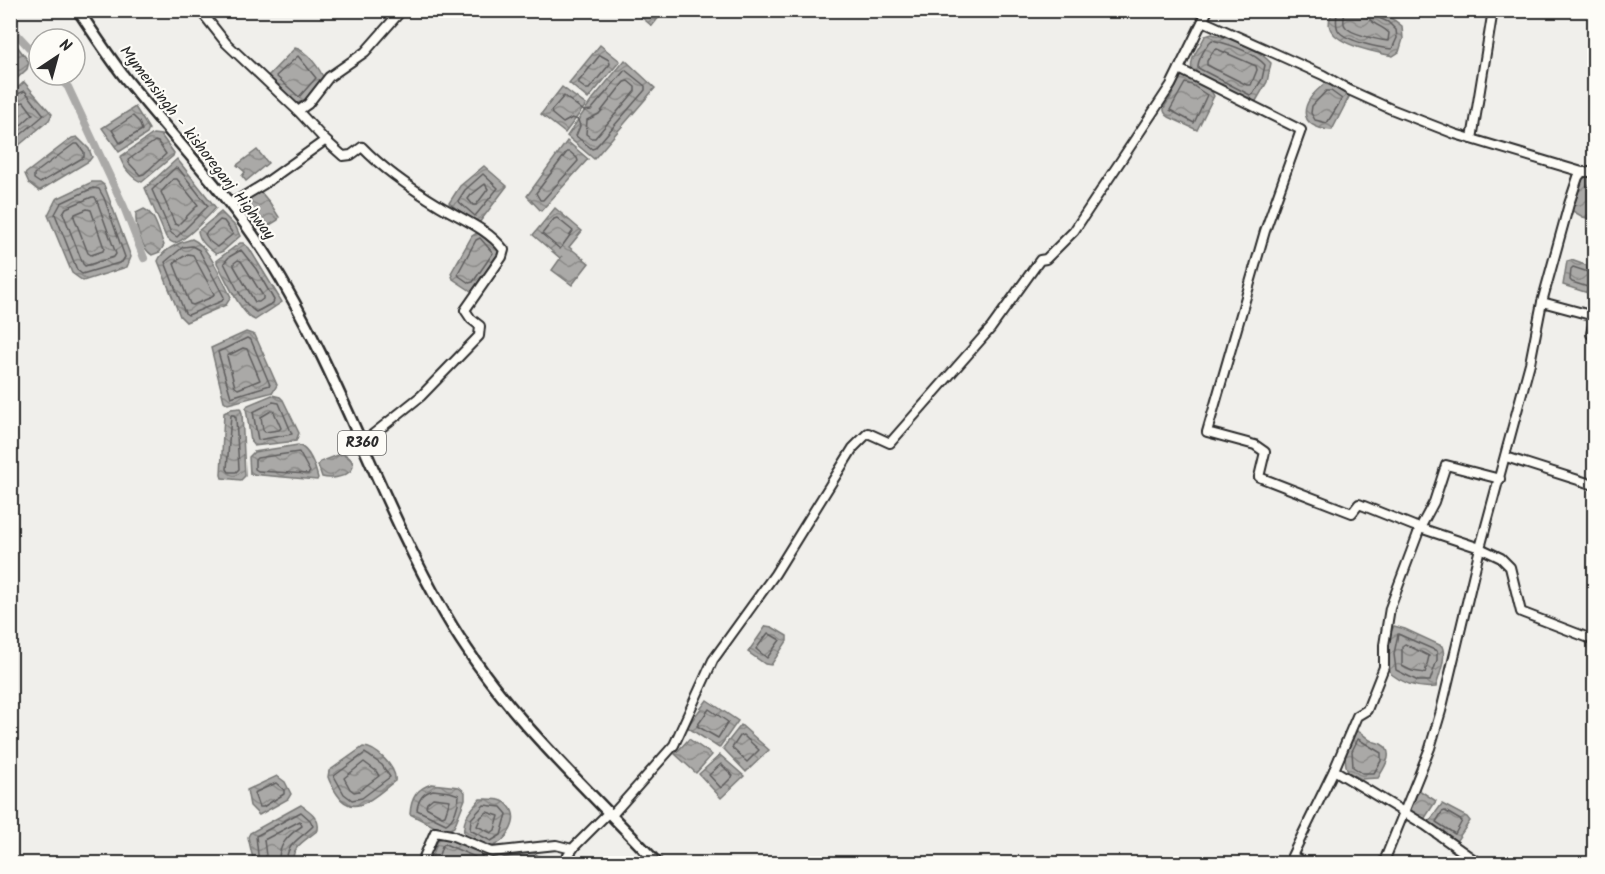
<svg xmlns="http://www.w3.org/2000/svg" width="1605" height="874" viewBox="0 0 1605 874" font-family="Kalam,sans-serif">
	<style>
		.water { fill: url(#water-waves); stroke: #777775; stroke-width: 1.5 }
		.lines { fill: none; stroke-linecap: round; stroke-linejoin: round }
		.shore { stroke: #5e5d5d; stroke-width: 1.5 }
		.canal { stroke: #aaa9a7; stroke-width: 8 }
		.minor-casing { stroke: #2b2b2b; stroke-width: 12 }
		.major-casing { stroke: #2b2b2b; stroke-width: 14 }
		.minor { stroke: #fdfcf7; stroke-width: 8 }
		.major { stroke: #fdfcf7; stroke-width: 9 }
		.labels { text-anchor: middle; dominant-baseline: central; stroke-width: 4.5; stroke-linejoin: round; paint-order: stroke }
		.shield { fill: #fdfcf7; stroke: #6a6a68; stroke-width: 1.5 }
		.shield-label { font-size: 15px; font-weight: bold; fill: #2b2b2b }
		.street-label { font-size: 16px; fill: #2b2b2b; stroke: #fdfcf7 }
	</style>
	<defs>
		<pattern id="water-waves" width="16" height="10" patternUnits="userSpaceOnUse" patternTransform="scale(1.5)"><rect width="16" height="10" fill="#aaa9a7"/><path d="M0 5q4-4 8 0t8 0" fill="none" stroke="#8b8a88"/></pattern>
	</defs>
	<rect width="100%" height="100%" fill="#f0efeb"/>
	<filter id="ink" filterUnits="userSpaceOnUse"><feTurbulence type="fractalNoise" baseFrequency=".0167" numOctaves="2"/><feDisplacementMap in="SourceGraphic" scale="12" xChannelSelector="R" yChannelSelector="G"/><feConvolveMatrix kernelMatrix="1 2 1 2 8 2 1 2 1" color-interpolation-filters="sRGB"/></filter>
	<g filter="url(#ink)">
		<!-- water -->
		<g class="water">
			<path d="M634,11H664L652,26Z"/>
			<path d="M1334,11C1361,10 1380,7 1402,26L1403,39L1399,52L1393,56C1374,52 1311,41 1334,11Z"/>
			<path d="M1212,34C1233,39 1257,48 1271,63L1267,82L1256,101H1249L1193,73C1187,60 1200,48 1205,36Z"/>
			<path d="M11,38L29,62L27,69L11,84Z"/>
			<path d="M600,45L620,61L588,99L569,83Z"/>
			<path d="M295,48C306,50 321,69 324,80C316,88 308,102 296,103L270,80L268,76Z"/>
			<path d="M625,60L655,88L594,159L567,136L592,100Z"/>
			<path d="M1182,76C1194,79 1209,84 1214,96L1197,130L1169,117C1159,110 1166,105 1171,97C1174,91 1177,84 1179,78Z"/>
			<path d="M24,82L52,114L49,120L11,152V94Z"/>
			<path d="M1325,84C1334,85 1344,89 1349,97L1332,130C1295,128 1300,101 1325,84Z"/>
			<path d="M562,87L586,105L565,133L541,114Z"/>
			<path d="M135,107L149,129L147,134L119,152L102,128Z"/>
			<path d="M153,134L161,135L174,153L173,156L142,182C132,179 123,167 120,157Z"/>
			<path d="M77,137L89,149L92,157L89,161L39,191L29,183L25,174L30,170L72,138Z"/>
			<path d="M567,141L588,159L541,211L527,196Z"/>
			<path d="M257,150L268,163L246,181L242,176L245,172L237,165Z"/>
			<path d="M177,159L216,208C208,216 184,243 174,243C170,242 168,239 166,237L145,188Z"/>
			<path d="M484,166L507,186L479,223H476L449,203L460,186Z"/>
			<path d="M1586,177H1594V220L1583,217L1571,210V204L1580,180Z"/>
			<path d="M92,182H100L104,185L131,257L127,267L83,281L72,273L48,215L56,199Z"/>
			<path d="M260,191L270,203L279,217L278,220L263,229C255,221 247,211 248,199Z"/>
			<path d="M555,208L582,231L569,247L589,263L572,285L552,270L562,256L560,258L533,235Z"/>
			<path d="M144,209C156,214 159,234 164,245L160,252L152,255C141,248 135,226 136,213Z"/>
			<path d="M221,212L236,227L240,236L223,251L216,254C208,248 199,241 198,231Z"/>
			<path d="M480,231L500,250L499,255L475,290L471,291L453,279L451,273L472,236Z"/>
			<path d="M192,239C209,246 222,280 231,297L226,305L186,322L180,316L158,261C162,250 180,242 192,239Z"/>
			<path d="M240,243H243L249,248L282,302L255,320C241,315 225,277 217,263V260Z"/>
			<path d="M1571,260L1594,268V295L1563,285L1567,261Z"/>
			<path d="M246,332L255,335L277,385L273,392L228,404L224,401L211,348Z"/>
			<path d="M272,395L280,397L283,400L299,433L296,441L254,446L251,442L246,408L248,405Z"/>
			<path d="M240,408L242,413L245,476L241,480L222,478L221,475L224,413L231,409Z"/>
			<path d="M298,445C310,449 315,466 318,478L317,480L250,474L249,457L254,452Z"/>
			<path d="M343,453C368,468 340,482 322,477L318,465L320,462Z"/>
			<path d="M766,626L772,627L787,636V641L771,665L765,664L748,652Z"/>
			<path d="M1394,626L1405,629L1442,646C1447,658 1439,675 1436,687C1419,689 1404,684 1391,674C1386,661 1386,638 1394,626Z"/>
			<path d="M707,700L738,721L719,748L687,727Z"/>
			<path d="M741,725L769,750L746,772L723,748Z"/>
			<path d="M1357,731C1364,733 1366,739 1372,741C1373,742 1380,743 1381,744C1396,752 1384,768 1378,778L1361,779L1348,772C1342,758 1346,741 1357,731Z"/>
			<path d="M689,739L712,755L696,773L675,754Z"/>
			<path d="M363,747C376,747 397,768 395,781C377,794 354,821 337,794C333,788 330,783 328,777L329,771Z"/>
			<path d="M720,755L744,776L721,798L699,774Z"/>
			<path d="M277,776L285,782L291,794L288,799L259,815L250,806L247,790Z"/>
			<path d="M432,784L459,787L465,792V799L454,827L446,831L441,830L410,814C411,798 417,788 432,784Z"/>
			<path d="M1419,790L1436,801L1423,821L1408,812L1409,806Z"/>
			<path d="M480,799C489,799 502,798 508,805C522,819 506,843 491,847L464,834C462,817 471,811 480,799Z"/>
			<path d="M1442,804L1467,817L1470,821L1455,843L1428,823Z"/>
			<path d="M301,805C310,811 320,818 318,830C308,839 289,847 294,863H254L248,837L250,833Z"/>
			<path d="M442,838L450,839L480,853L482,856L481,863H430L438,840Z"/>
			<path d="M525,852L534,853L540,857L541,863H493C499,857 515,856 525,852Z"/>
		</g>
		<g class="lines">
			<!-- shore -->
			<g class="shore">
				<path d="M1337,10C1337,17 1335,24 1338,30C1344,41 1380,48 1392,49L1397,38L1396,30L1388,22L1377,17L1375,10"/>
				<path d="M1345,10C1345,15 1342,22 1345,26C1349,34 1379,40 1388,41L1389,33C1380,24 1368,25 1367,10"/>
				<path d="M1212,40C1229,44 1253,52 1265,65L1262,79L1253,94L1250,95L1198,68C1197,61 1207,44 1212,40Z"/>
				<path d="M1217,49L1256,66L1257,70L1251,85H1247L1207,65V61L1214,50Z"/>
				<path d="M600,55L609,60L610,64L589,89H586L579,84V81Z"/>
				<path d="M298,56L316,78L299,97L276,76Z"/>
				<path d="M625,70L645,86V90L595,148L592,149L576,136L580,126L578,120L572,118L563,123L552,114L551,111L564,96L584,111L591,110Z"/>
				<path d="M628,81L635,87V91L595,138H591L586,134L587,120L599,114L624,82Z"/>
				<path d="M1185,83L1192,85L1207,95L1194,123L1170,110Z"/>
				<path d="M1326,91H1331L1342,99L1327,123L1315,120L1311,113L1312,106Z"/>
				<path d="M10,97L25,91L44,115L10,144"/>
				<path d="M10,105L24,102L33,114L10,135"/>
				<path d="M133,116L139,122L142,130L120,143L112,130Z"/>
				<path d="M155,141L158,142L166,154L144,174L140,175L129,163L128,160Z"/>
				<path d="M74,144H78L84,152V157L40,183L34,179V174Z"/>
				<path d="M567,152H570L577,158L578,161L543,200H540L536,193Z"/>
				<path d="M175,168L179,169L208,206L177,237L171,233L152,190Z"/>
				<path d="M483,174L498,188L475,216L458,201L465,190Z"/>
				<path d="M173,179H177L198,205L178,225L175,224L161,192Z"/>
				<path d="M485,184L488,189L476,205H473L468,199L471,195Z"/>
				<path d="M93,188L99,189L104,198L125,257L122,262L82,274L77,270L55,214L61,203Z"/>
				<path d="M92,197H95L97,201L116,254L114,257L85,266L83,264L63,213L66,208Z"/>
				<path d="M87,209L91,210L104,248L103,251L91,255L88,253L74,217L75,214Z"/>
				<path d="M557,218L573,231L560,249L542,234L554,219Z"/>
				<path d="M220,220L224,221L233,234L217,247L209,241L205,234Z"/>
				<path d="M480,238L493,253L473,282L469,283L459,276L458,273L476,240Z"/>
				<path d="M192,246L199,250L224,297L222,301L188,315L185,313L165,262L183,247Z"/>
				<path d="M241,250L256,269L274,300L273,303L256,312C242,304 232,278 224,263L229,257Z"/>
				<path d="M188,254L193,255L214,294L212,297L193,305L190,304L174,264L176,261Z"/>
				<path d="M238,260L241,261L263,296V299L259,302H255L234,266V263Z"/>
				<path d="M1594,274L1573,267L1571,269L1570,280L1572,282L1594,289"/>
				<path d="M247,338L251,340L270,385L231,397L218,352Z"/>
				<path d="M243,348L247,349L260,380L238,389L235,387L227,356Z"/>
				<path d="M273,402L279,403L292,434L258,440L253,412Z"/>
				<path d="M271,411L274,412L281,428L279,430L265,432L263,430L261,417Z"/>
				<path d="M231,415H234L236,418L239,469L236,472H229L227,469Z"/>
				<path d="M299,452L310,472L308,474L258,471L255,469V460L257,458Z"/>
				<path d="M768,633L780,640L767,658L756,649Z"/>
				<path d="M1398,634L1437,651V660L1430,681H1418L1396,670L1394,654Z"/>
				<path d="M1405,644L1429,656L1425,673L1412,671L1402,666V646Z"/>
				<path d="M709,709L728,722L718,738L697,726Z"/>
				<path d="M743,735L759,750L747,762L732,748L740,736Z"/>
				<path d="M1358,739L1381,753V761L1374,773H1362L1353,767L1352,751Z"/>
				<path d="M365,753L382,765L390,777L362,798L352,800L344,794L334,776Z"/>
				<path d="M364,762L376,771L379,776L359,791L354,792L350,789L344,778Z"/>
				<path d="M721,764L733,776L721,788L709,775Z"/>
				<path d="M276,783L284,790V794L263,807H259L254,793Z"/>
				<path d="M433,790L450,792L459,795C459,805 454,820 446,824L417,810C418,800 422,793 433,790Z"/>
				<path d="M433,798L450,800L445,815L442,816L426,807L427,803Z"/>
				<path d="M484,805L501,807L507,814L501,835L491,841L470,830L471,819Z"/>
				<path d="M1445,811L1462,821L1455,834L1436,822L1442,812Z"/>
				<path d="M487,812L499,816L495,830L491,833L477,826L481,817Z"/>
				<path d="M259,864L256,836L301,812L310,820L313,826C302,838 284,844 287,864"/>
				<path d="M267,864L264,840L300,821L302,826C288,835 277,846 279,864"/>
				<path d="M436,864L442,846L445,844L475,857L476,864"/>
			</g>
			<!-- canal -->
			<g class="canal">
				<path d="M10,27L39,58"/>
				<path d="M56,75L68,87L124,207L144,258"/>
			</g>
			<!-- minor casing -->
			<g class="minor-casing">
				<g id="minor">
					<path d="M200,10L226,43L298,111L324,139L323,142L264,184L231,204"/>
					<path d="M1203,21L1323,75L1349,90L1391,109L1455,134L1582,172"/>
					<path d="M1179,69L1301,130L1265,231L1207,432L1255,445L1265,452L1259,477L1352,513L1359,504L1414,526L1480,548L1501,558L1510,567L1521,612L1594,640"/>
					<path d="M298,111L308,104L329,77L365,52L402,10"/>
					<path d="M324,139L343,156L351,155L362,147C384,170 412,189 440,206C462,219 488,229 504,250L502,257L465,310L471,319L480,326L479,336L421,396L362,443"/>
					<path d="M1472,139L1493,10"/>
					<path d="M1542,302L1594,316"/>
					<path d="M1594,320L1591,334L1594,335"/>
					<path d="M1506,457L1594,485"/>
					<path d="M1334,770L1425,825L1480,864"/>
					<path d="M612,815L674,745L713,660L775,574L853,448L868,433L890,443L991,328L1040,260L1046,259L1074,231L1171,85L1208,10"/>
					<path d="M421,864L435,832L451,835L492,852L556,845L572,849"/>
					<path d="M562,864L575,846L609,812"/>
					<path d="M1307,864L1292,856L1334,770L1357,716L1367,710L1384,667V645L1390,608L1420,528L1434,502L1446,465L1500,479"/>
					<path d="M1383,864L1430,748L1441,711L1480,548L1530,363L1542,302L1569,204L1578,177L1582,172H1594"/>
				</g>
			</g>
			<!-- major casing -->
			<g class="major-casing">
				<path id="major" d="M78,10C94,34 109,57 126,79C174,139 228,194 269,259C339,371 379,500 445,614C500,710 583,784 658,864"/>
			</g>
			<!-- minor -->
			<use href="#minor" class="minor"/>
			<!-- major -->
			<use href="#major" class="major"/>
		</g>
	</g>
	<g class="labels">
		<!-- shield labels -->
		<rect class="shield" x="338" y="431" width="48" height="24" rx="4.5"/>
		<g class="shield-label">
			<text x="362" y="443">R360</text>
		</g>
		<!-- street labels -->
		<g class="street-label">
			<text transform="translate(197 143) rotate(52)">Mymensingh - kishoreganj Highway</text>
		</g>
	</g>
	<!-- margin -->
	<rect width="1605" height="874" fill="none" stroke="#fdfcf7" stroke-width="36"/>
	<rect x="18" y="18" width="1569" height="838" fill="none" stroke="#2b2b2b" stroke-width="2" filter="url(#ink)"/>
	<!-- north arrow -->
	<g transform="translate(57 57) rotate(36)"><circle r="28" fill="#fdfcf7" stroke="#a9a8a5" stroke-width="1.5"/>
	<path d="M0-4.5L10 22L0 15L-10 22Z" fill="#2b2b2b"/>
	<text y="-9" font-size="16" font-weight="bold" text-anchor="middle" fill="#2b2b2b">N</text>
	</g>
</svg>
